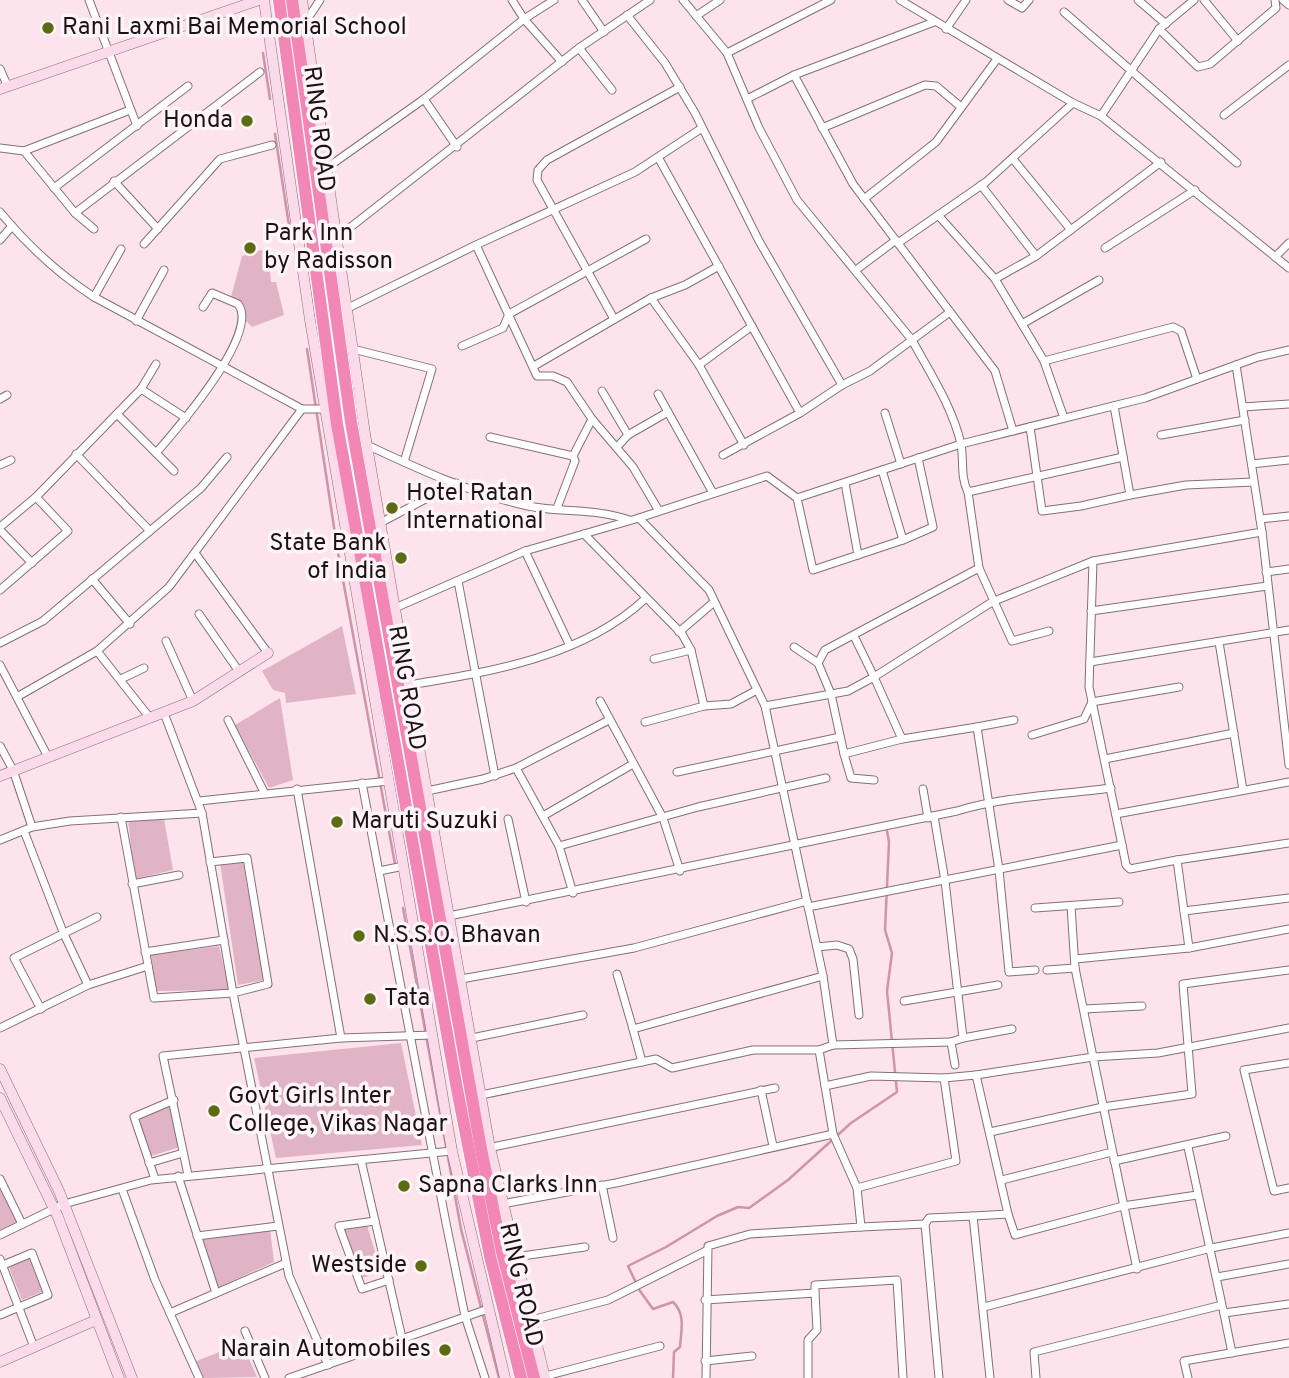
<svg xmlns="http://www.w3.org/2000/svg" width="1289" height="1378" viewBox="0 0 1289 1378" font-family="Overpass,sans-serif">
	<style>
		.green { fill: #e1b4c5 }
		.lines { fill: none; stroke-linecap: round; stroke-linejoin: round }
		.stream { stroke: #cf93ab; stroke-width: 2.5 }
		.street-casing { stroke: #856f77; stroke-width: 9 }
		.secondary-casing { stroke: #856f77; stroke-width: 11 }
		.highway-casing { stroke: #fff; stroke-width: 14 }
		.street { stroke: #fff; stroke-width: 7 }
		.secondary { stroke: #fbdbe9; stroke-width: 10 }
		.highway { stroke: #f287b5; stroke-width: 12 }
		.poi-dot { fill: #5d6b14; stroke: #fff5f8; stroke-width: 2.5 }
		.labels { text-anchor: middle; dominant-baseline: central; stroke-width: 7; stroke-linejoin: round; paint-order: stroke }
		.poi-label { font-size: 24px; fill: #1c1316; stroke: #fff5f8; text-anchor: start }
		.street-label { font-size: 24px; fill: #1c1316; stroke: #fff5f8 }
	</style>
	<rect width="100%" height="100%" fill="#fce3ec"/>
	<!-- green -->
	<g class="green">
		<path d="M268,248L271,282H276L284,315L252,327L245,320C247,305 244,303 231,297L242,256Z"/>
		<path d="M342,626L356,694L286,703L285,693L273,690L262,671Z"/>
		<path d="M280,698L293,780L269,788L235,725Z"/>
		<path d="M164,819L173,870L135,879L128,820Z"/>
		<path d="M243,862L264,980L238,985L220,863Z"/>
		<path d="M219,946L229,990L156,991L151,955Z"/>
		<path d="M401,1043L422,1145L276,1158L254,1058Z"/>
		<path d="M171,1103L180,1147L151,1156L138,1117Z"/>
		<path d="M0,1188L17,1222L0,1230Z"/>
		<path d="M367,1225L381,1272L362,1278L343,1228Z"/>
		<path d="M270,1229L274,1262L217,1288L202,1237Z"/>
		<path d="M31,1257L44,1291L22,1300L8,1265Z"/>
		<path d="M242,1343L257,1377L202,1378L194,1362Z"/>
	</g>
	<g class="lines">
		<!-- stream -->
		<g class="stream">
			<path d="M263,53L270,99"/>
			<path d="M275,134L290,232"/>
			<path d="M307,349L337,547L395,864"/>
			<path d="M403,908L461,1229L499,1378"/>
			<path d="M673,1378L674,1352L680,1347C681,1332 686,1314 673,1302L653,1309L640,1291L628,1266L666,1247L717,1216L738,1207L749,1208L788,1180L851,1123L897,1092L887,991L892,953L885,930L889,842L887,831"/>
		</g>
		<!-- street casing -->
		<g class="street-casing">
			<g id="street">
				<path d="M89,0L137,126"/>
				<path d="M554,0L524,19L562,62"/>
				<path d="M582,0L604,32"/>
				<path d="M683,0L727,53L831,0"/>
				<path d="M900,0L1073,103L1101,116L1289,268"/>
				<path d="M1008,0L1022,8L1029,0"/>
				<path d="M1138,0L1166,24"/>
				<path d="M1204,0L1238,41"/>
				<path d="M1283,0L1289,5"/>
				<path d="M1064,12L1237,163"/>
				<path d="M627,15L665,63L695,113L759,241L842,385L870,371L912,340C930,373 952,406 961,444C964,460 960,477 968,492L1123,457"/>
				<path d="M696,16L720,0"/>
				<path d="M306,21L320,0"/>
				<path d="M946,29L966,0"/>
				<path d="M1159,29L1198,67L1210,64L1276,8L1275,0"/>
				<path d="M579,48L612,90"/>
				<path d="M727,53L759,128L797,200L912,340L950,312"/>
				<path d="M0,69L8,87"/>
				<path d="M794,75L853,184L995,371L1013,431"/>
				<path d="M424,99L457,147"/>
				<path d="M747,99L794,75L934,22"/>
				<path d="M1224,115L1289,65"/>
				<path d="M1101,116L1159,29L1194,0"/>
				<path d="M822,128L925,85L936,86L961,107"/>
				<path d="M0,148L24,151L130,110"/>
				<path d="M24,151L75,213L260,72"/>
				<path d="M658,157L800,413"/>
				<path d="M1013,159L1071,230"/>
				<path d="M328,167L424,99L524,19L512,0"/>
				<path d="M114,181L158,229"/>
				<path d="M981,185L1036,256"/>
				<path d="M54,188L188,86"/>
				<path d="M864,199L936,142L997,59"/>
				<path d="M0,212C28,246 57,273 94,297L302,409H326"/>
				<path d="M75,213L94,229"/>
				<path d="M938,215L995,279L1044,361L1064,418"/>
				<path d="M338,237L579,48L650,0"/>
				<path d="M0,240L12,226"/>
				<path d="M898,243L986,182L1073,103"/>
				<path d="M144,244L220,159L272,145"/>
				<path d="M476,245L537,376H553L567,382L592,419L633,467L659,511"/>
				<path d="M1105,248L1195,190"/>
				<path d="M1275,257L1289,243"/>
				<path d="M856,270L896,240"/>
				<path d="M995,279L1036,256L1161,162"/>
				<path d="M94,297L121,249"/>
				<path d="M651,298L699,365L744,445"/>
				<path d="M614,319L537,180L538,170L547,160L680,87"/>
				<path d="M136,321L164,270"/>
				<path d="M1022,324L1099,280"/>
				<path d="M341,331L348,308L476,245L635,172L702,128"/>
				<path d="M462,346L503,328L509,314L646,239"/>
				<path d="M353,349L432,369L404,462"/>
				<path d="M1044,361L1173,327L1181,331L1197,379"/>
				<path d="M699,365L752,326"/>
				<path d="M534,366L651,298L685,285L719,266"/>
				<path d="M141,389L156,364"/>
				<path d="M602,391L628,435"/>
				<path d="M658,394L713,493"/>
				<path d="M0,399L7,395"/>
				<path d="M1114,406L1130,495L1186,485L1254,482"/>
				<path d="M1243,407L1289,404"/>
				<path d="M885,413L901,464"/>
				<path d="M117,414L174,471"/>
				<path d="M1030,427L1042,511L1081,506L1130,495"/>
				<path d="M1161,435L1245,420"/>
				<path d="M490,437L573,456"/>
				<path d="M367,445C418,469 473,494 528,506C562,513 596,508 629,520"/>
				<path d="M617,447L628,435L668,412"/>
				<path d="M156,453C176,430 261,333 238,304L212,293L203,307"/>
				<path d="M76,454L150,531"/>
				<path d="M723,455L800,413L842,385"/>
				<path d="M1252,464L1289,460"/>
				<path d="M0,465L11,460"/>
				<path d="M882,470L903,540"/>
				<path d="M845,483L858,555"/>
				<path d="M968,492L979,568"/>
				<path d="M797,498L813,570L903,540L933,527L918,458"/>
				<path d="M557,508L575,461L573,456L592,419"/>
				<path d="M639,518L767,476L797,498L961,444L1145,398L1258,357L1289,350"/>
				<path d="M1260,519L1289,516"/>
				<path d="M380,523L456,483"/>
				<path d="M0,527L36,497L141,389L186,418"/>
				<path d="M0,530L32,563"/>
				<path d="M1262,532L1289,765"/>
				<path d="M584,534L682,634L691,650L704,706L731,704L757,690"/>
				<path d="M525,551L569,644"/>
				<path d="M195,553L268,653"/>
				<path d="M1266,572L1289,569"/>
				<path d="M92,579L130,624"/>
				<path d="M458,581L495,776"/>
				<path d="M0,590L68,531L36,497"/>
				<path d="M395,608L525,551L639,518L709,590L765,706L823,976L833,1045L819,1050L833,1134L857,1188L861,1227L750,1234L708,1246L706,1378"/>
				<path d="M1091,611L1267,586"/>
				<path d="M199,614L238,670"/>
				<path d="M679,632L714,602"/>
				<path d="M166,641L193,701"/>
				<path d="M1219,642L1243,790"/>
				<path d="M0,643L43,621L201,488L227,457"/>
				<path d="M794,647L818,663L831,694L844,754"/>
				<path d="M97,651L150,718"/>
				<path d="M654,659L691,650"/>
				<path d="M1090,662L1289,630"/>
				<path d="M818,663L825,650L979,568L1012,641L1049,631"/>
				<path d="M0,665L48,757"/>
				<path d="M121,679L144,668"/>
				<path d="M408,685C490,672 584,657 646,598"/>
				<path d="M17,697L97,651L169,587L302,409"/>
				<path d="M600,701L663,818L680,871"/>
				<path d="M765,706L848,691L874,677L854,636"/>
				<path d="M164,713L202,813L233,993L289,1276L328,1365"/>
				<path d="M228,720L264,792"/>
				<path d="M645,722L704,706"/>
				<path d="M977,727L1014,720"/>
				<path d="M1032,735L1084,719L1092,702L1179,687"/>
				<path d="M902,739L874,677L992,602L1093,561"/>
				<path d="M0,746L13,770L32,827"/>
				<path d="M1105,759L1234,733"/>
				<path d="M516,768L559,846L573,893"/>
				<path d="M677,772L840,737"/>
				<path d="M874,780L851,778L844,754L902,739L977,727L999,870L1009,972L1035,970"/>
				<path d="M362,783L446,1223L465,1316L485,1378"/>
				<path d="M297,789L341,1038"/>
				<path d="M923,789L928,818"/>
				<path d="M427,791L483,779L516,768L609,720"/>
				<path d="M199,801L389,781"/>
				<path d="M1116,814L1289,782"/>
				<path d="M543,816L633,764"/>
				<path d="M934,816L945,881L963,1038L951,1042L955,1065"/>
				<path d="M121,817L154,998L233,993L268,984L247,858L210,862"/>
				<path d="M508,819L526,902"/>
				<path d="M24,831L63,932L88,985"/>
				<path d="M0,840L32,827L70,821L202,813"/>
				<path d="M1289,843L1177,860L1189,948L1289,929"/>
				<path d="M1122,845L1126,865L1130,869L1177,860"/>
				<path d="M559,846L698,807L826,778"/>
				<path d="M379,871L404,866"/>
				<path d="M132,884L179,875"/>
				<path d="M808,907L1122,845L1089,687L1093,561L1262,532L1236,365"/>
				<path d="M1035,908L1119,902"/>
				<path d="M1184,911L1289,898"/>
				<path d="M449,916L957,811C1006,796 1060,795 1111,788"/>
				<path d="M817,947L837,945L849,949L853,959L859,1015"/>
				<path d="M145,952L224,940"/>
				<path d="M1075,959L1189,948"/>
				<path d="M1047,970L1075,968"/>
				<path d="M617,974L633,1029L823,976"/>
				<path d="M461,979L634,948L807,901"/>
				<path d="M904,1001L998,985"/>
				<path d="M41,1009L14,958L97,917"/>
				<path d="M1084,1009L1142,1006"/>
				<path d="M0,1028L88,985L148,966"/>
				<path d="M633,1029L642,1062"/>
				<path d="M963,1038L1012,1029"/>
				<path d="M467,1039L583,1015"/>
				<path d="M833,1045L951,1042"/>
				<path d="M1289,1063L1244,1070L1274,1191L1289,1188"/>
				<path d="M825,1086L871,1076L944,1078"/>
				<path d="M761,1090L773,1146"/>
				<path d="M481,1095L656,1059L672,1068L753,1050H819"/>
				<path d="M990,1132L1103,1107L1192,1094L1183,984L1289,970"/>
				<path d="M488,1148L775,1088"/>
				<path d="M361,1160L402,1338"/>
				<path d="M1114,1161L1226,1136"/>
				<path d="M149,1163L183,1153"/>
				<path d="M188,1175L163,1056L341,1038L433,1035"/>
				<path d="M178,1176L216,1293"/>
				<path d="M0,1179L22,1224"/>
				<path d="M155,1179L134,1117L174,1100"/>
				<path d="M1002,1180L1112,1152"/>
				<path d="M602,1185L613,1238"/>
				<path d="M857,1188L956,1161L944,1078L976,1075"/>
				<path d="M122,1189L155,1280L199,1378"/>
				<path d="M502,1204L616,1183L833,1134"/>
				<path d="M1008,1214L1015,1235L1123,1206L1197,1195"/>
				<path d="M973,1216L1008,1214L976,1075L1093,1057L1075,968L1071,906"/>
				<path d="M375,1221L339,1226L362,1289L389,1280"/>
				<path d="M925,1224L929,1218L973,1216L990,1378"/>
				<path d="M861,1227L925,1224L939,1378"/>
				<path d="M0,1235L64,1204L151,1180L452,1151"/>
				<path d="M197,1236L278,1226"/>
				<path d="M515,1257L585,1247"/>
				<path d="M0,1259L34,1347"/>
				<path d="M1137,1269L1093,1057L1158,1053L1289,1028"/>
				<path d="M1217,1277L1289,1264"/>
				<path d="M815,1293V1285L897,1280L903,1378"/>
				<path d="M705,1300L815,1293L817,1330L808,1340V1378"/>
				<path d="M984,1307L1211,1248L1289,1233"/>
				<path d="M1223,1309L1232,1353"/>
				<path d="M170,1313L286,1263"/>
				<path d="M1224,1313L1289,1304"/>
				<path d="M0,1315L48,1295L32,1253L3,1265"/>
				<path d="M520,1323L608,1300L706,1251"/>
				<path d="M245,1331L265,1378"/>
				<path d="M705,1361L752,1356"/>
				<path d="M542,1377L660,1346"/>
				<path d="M289,1378L488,1309"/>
				<path d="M1036,1378L1034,1352L1222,1305L1188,1147"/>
				<path d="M1188,1378L1184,1361L1289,1343"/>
			</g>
		</g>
		<!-- secondary casing -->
		<g class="secondary-casing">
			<g id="secondary">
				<path d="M264,0L310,320L452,1151L505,1378"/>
				<path d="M302,0L365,434L408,685L490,1148L545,1378"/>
				<path d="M0,89L259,0"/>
				<path d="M0,776L193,701L268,653"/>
				<path d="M0,1069L59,1191L132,1378"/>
				<path d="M0,1098L58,1217L119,1378"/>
				<path d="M0,1362L96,1320"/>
			</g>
		</g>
		<!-- highway casing -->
		<g class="highway-casing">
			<g id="highway">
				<path d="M279,0L337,424L457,1089L490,1256L521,1378"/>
				<path d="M292,0L351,422L481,1149L502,1252L534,1378"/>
			</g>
		</g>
		<!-- street -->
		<use href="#street" class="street"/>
		<!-- secondary -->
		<use href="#secondary" class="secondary"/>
		<!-- highway -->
		<use href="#highway" class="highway"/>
	</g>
	<!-- markers -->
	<g class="poi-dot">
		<circle cx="48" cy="28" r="7"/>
		<circle cx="247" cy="121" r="7"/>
		<circle cx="250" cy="248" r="7"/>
		<circle cx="392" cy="508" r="7"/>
		<circle cx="401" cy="558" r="7"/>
		<circle cx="337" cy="822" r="7"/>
		<circle cx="359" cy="936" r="7"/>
		<circle cx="370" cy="999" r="7"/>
		<circle cx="214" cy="1111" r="7"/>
		<circle cx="404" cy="1186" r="7"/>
		<circle cx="421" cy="1266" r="7"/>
		<circle cx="445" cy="1350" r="7"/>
	</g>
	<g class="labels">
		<!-- poi labels -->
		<g class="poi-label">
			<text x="62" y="28">Rani Laxmi Bai Memorial School</text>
			<text x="233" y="121" text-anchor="end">Honda</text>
			<text x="264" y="234">Park Inn<tspan x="264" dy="28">by Radisson</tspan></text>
			<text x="406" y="494">Hotel Ratan<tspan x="406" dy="28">International</tspan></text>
			<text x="387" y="544" text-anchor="end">State Bank<tspan x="387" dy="28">of India</tspan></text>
			<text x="351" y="822">Maruti Suzuki</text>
			<text x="373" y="936">N.S.S.O. Bhavan</text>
			<text x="384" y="999">Tata</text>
			<text x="228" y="1097">Govt Girls Inter<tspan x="228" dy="28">College, Vikas Nagar</tspan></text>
			<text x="418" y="1186">Sapna Clarks Inn</text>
			<text x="407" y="1266" text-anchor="end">Westside</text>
			<text x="431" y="1350" text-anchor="end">Narain Automobiles</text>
		</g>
		<!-- street labels -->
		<g class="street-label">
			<text transform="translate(318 129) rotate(83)">RING ROAD</text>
			<text transform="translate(406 688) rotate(80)">RING ROAD</text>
			<text transform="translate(520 1285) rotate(77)">RING ROAD</text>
		</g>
	</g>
</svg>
